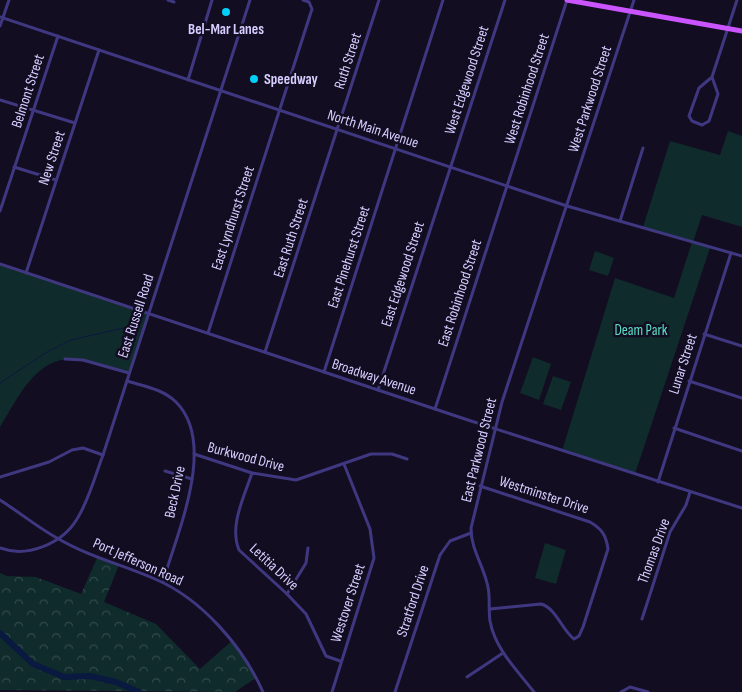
<svg xmlns="http://www.w3.org/2000/svg" width="742" height="692" viewBox="0 0 742 692" font-family="'Sofia Sans Condensed',sans-serif">
	<style>
		.green { fill: #102b2b }
		.forest { fill: url(#forest-crowns) }
		.lines { fill: none; stroke-linecap: round; stroke-linejoin: round }
		.stream { stroke: #09193f; stroke-width: 1 }
		.river { stroke: #09193f; stroke-width: 6 }
		.street { stroke: #3f3881; stroke-width: 3 }
		.primary { stroke: #ca55ff; stroke-width: 5 }
		.poi-dot { fill: #00d0f9; stroke: #120d21; stroke-width: 2 }
		.labels { text-anchor: middle; dominant-baseline: central; stroke-width: 5; stroke-linejoin: round; paint-order: stroke }
		.poi-label { font-size: 15px; font-weight: bold; fill: #d6ceff; stroke: #120d21 }
		.street-label { font-size: 15px; fill: #d6ceff; stroke: #120d21 }
		.park-label { font-size: 15px; fill: #59e0c7; stroke: #120d21 }
	</style>
	<defs>
		<pattern id="forest-crowns" width="20" height="18" patternUnits="userSpaceOnUse" patternTransform="scale(1.25)"><rect width="20" height="18" fill="#102b2b"/><path d="M2 6a3 3 0 1 1 6 0M12 15a3 3 0 1 1 6 0" fill="none" stroke="#32494b"/></pattern>
	</defs>
	<rect width="100%" height="100%" fill="#120d21"/>
	<!-- green -->
	<g class="green">
		<path d="M728,131L742,136V227L702,215L693,242L710,248L635,474L562,451L615,278L674,298L692,242L643,227L670,141L720,155Z"/>
		<path d="M595,251L614,258L608,276L589,270Z"/>
		<path d="M0,264L149,314L129,373C114,369 99,363 84,360C38,351 20,395 0,427Z"/>
		<path d="M533,357L551,364L539,400L520,393Z"/>
		<path d="M553,376L571,382L561,410L543,404Z"/>
		<path d="M545,543L566,550L556,584L535,578Z"/>
	</g>
	<!-- forest -->
	<path class="forest" d="M98,556L119,565L104,602L156,624L200,669L233,640L257,677L235,692L0,690V573L7,576L36,577L81,594Z"/>
	<g class="lines">
		<!-- stream -->
		<path class="stream" d="M0,383L47,352L71,340L137,325"/>
		<!-- river -->
		<path class="river" d="M0,633L33,664L64,677L90,676L116,682L139,692"/>
		<!-- street -->
		<g class="street">
			<path d="M168,0L174,2"/>
			<path d="M0,17L567,206L742,256"/>
			<path d="M0,26L9,0"/>
			<path d="M712,77L718,94L709,121L702,125L692,121L689,116L699,88L712,77L737,0"/>
			<path d="M188,80L212,0"/>
			<path d="M0,100L75,123"/>
			<path d="M14,167L56,180"/>
			<path d="M0,211L58,36"/>
			<path d="M620,221L643,148"/>
			<path d="M0,264L468,420L742,508"/>
			<path d="M26,273L99,50"/>
			<path d="M208,333L312,9L309,2L303,0"/>
			<path d="M704,334L742,346"/>
			<path d="M265,352L379,0"/>
			<path d="M65,359L83,360L129,373"/>
			<path d="M324,372L443,0"/>
			<path d="M127,381C143,386 163,389 176,402C218,444 176,535 163,582"/>
			<path d="M689,381L742,398"/>
			<path d="M378,390L505,0"/>
			<path d="M435,409L567,0"/>
			<path d="M674,428L742,451"/>
			<path d="M194,454L252,473L296,480L371,454H392L407,459"/>
			<path d="M165,471L192,479"/>
			<path d="M252,473C244,497 229,526 239,550L287,594L306,614L326,656L340,661"/>
			<path d="M0,477L49,462L72,450L83,448L103,455"/>
			<path d="M658,482L731,253"/>
			<path d="M480,486L590,522C602,529 606,535 608,549L583,627L579,636L574,639C562,630 556,608 541,604L490,609"/>
			<path d="M0,500C19,512 37,527 57,538C87,556 123,565 155,579C202,599 243,647 263,692"/>
			<path d="M0,548C27,558 62,544 77,519C89,500 95,476 103,455L250,0"/>
			<path d="M287,594L306,563L308,548"/>
			<path d="M642,619L670,532L686,505L690,492"/>
			<path d="M467,677L503,653"/>
			<path d="M332,692L374,558L370,529L344,464"/>
			<path d="M395,692L440,555L450,541L471,533"/>
			<path d="M534,692C517,670 495,649 490,621C488,608 491,595 487,583C482,563 471,549 471,528L502,402L634,0"/>
			<path d="M621,692L630,687L648,692"/>
		</g>
		<!-- primary -->
		<path class="primary" d="M567,0L742,31"/>
	</g>
	<!-- markers -->
	<g class="poi-dot">
		<circle cx="226" cy="12" r="5"/>
		<circle cx="254" cy="79" r="5"/>
	</g>
	<g class="labels">
		<!-- poi labels -->
		<g class="poi-label">
			<text x="226" y="29">Bel-Mar Lanes</text>
			<text x="264" y="79" text-anchor="start">Speedway</text>
		</g>
		<!-- street labels -->
		<g class="street-label">
			<text transform="translate(348 61) rotate(-72)">Ruth Street</text>
			<text transform="translate(467 80) rotate(-72)">West Edgewood Street</text>
			<text transform="translate(527 89) rotate(-72)">West Robinhood Street</text>
			<text transform="translate(28 91) rotate(-72)">Belmont Street</text>
			<text transform="translate(590 99) rotate(-72)">West Parkwood Street</text>
			<text transform="translate(373 129) rotate(18)">North Main Avenue</text>
			<text transform="translate(52 158) rotate(-72)">New Street</text>
			<text transform="translate(233 218) rotate(-72)">East Lyndhurst Street</text>
			<text transform="translate(291 238) rotate(-72)">East Ruth Street</text>
			<text transform="translate(349 257) rotate(-72)">East Pinehurst Street</text>
			<text transform="translate(403 274) rotate(-72)">East Edgewood Street</text>
			<text transform="translate(460 293) rotate(-72)">East Robinhood Street</text>
			<text transform="translate(136 316) rotate(-72)">East Russell Road</text>
			<text transform="translate(683 364) rotate(-72)">Lunar Street</text>
			<text transform="translate(374 377) rotate(18)">Broadway Avenue</text>
			<text transform="translate(479 450) rotate(-76)">East Parkwood Street</text>
			<text transform="translate(246 457) rotate(15)">Burkwood Drive</text>
			<text transform="translate(175 492) rotate(-78)">Beck Drive</text>
			<text transform="translate(544 495) rotate(18)">Westminster Drive</text>
			<text transform="translate(654 551) rotate(-70)">Thomas Drive</text>
			<text transform="translate(138 562) rotate(24)">Port Jefferson Road</text>
			<text transform="translate(274 567) rotate(43)">Letitia Drive</text>
			<text transform="translate(413 601) rotate(-72)">Stratford Drive</text>
			<text transform="translate(348 603) rotate(-72)">Westover Street</text>
		</g>
		<!-- park labels -->
		<g class="park-label">
			<text x="641" y="330">Deam Park</text>
		</g>
	</g>
</svg>
